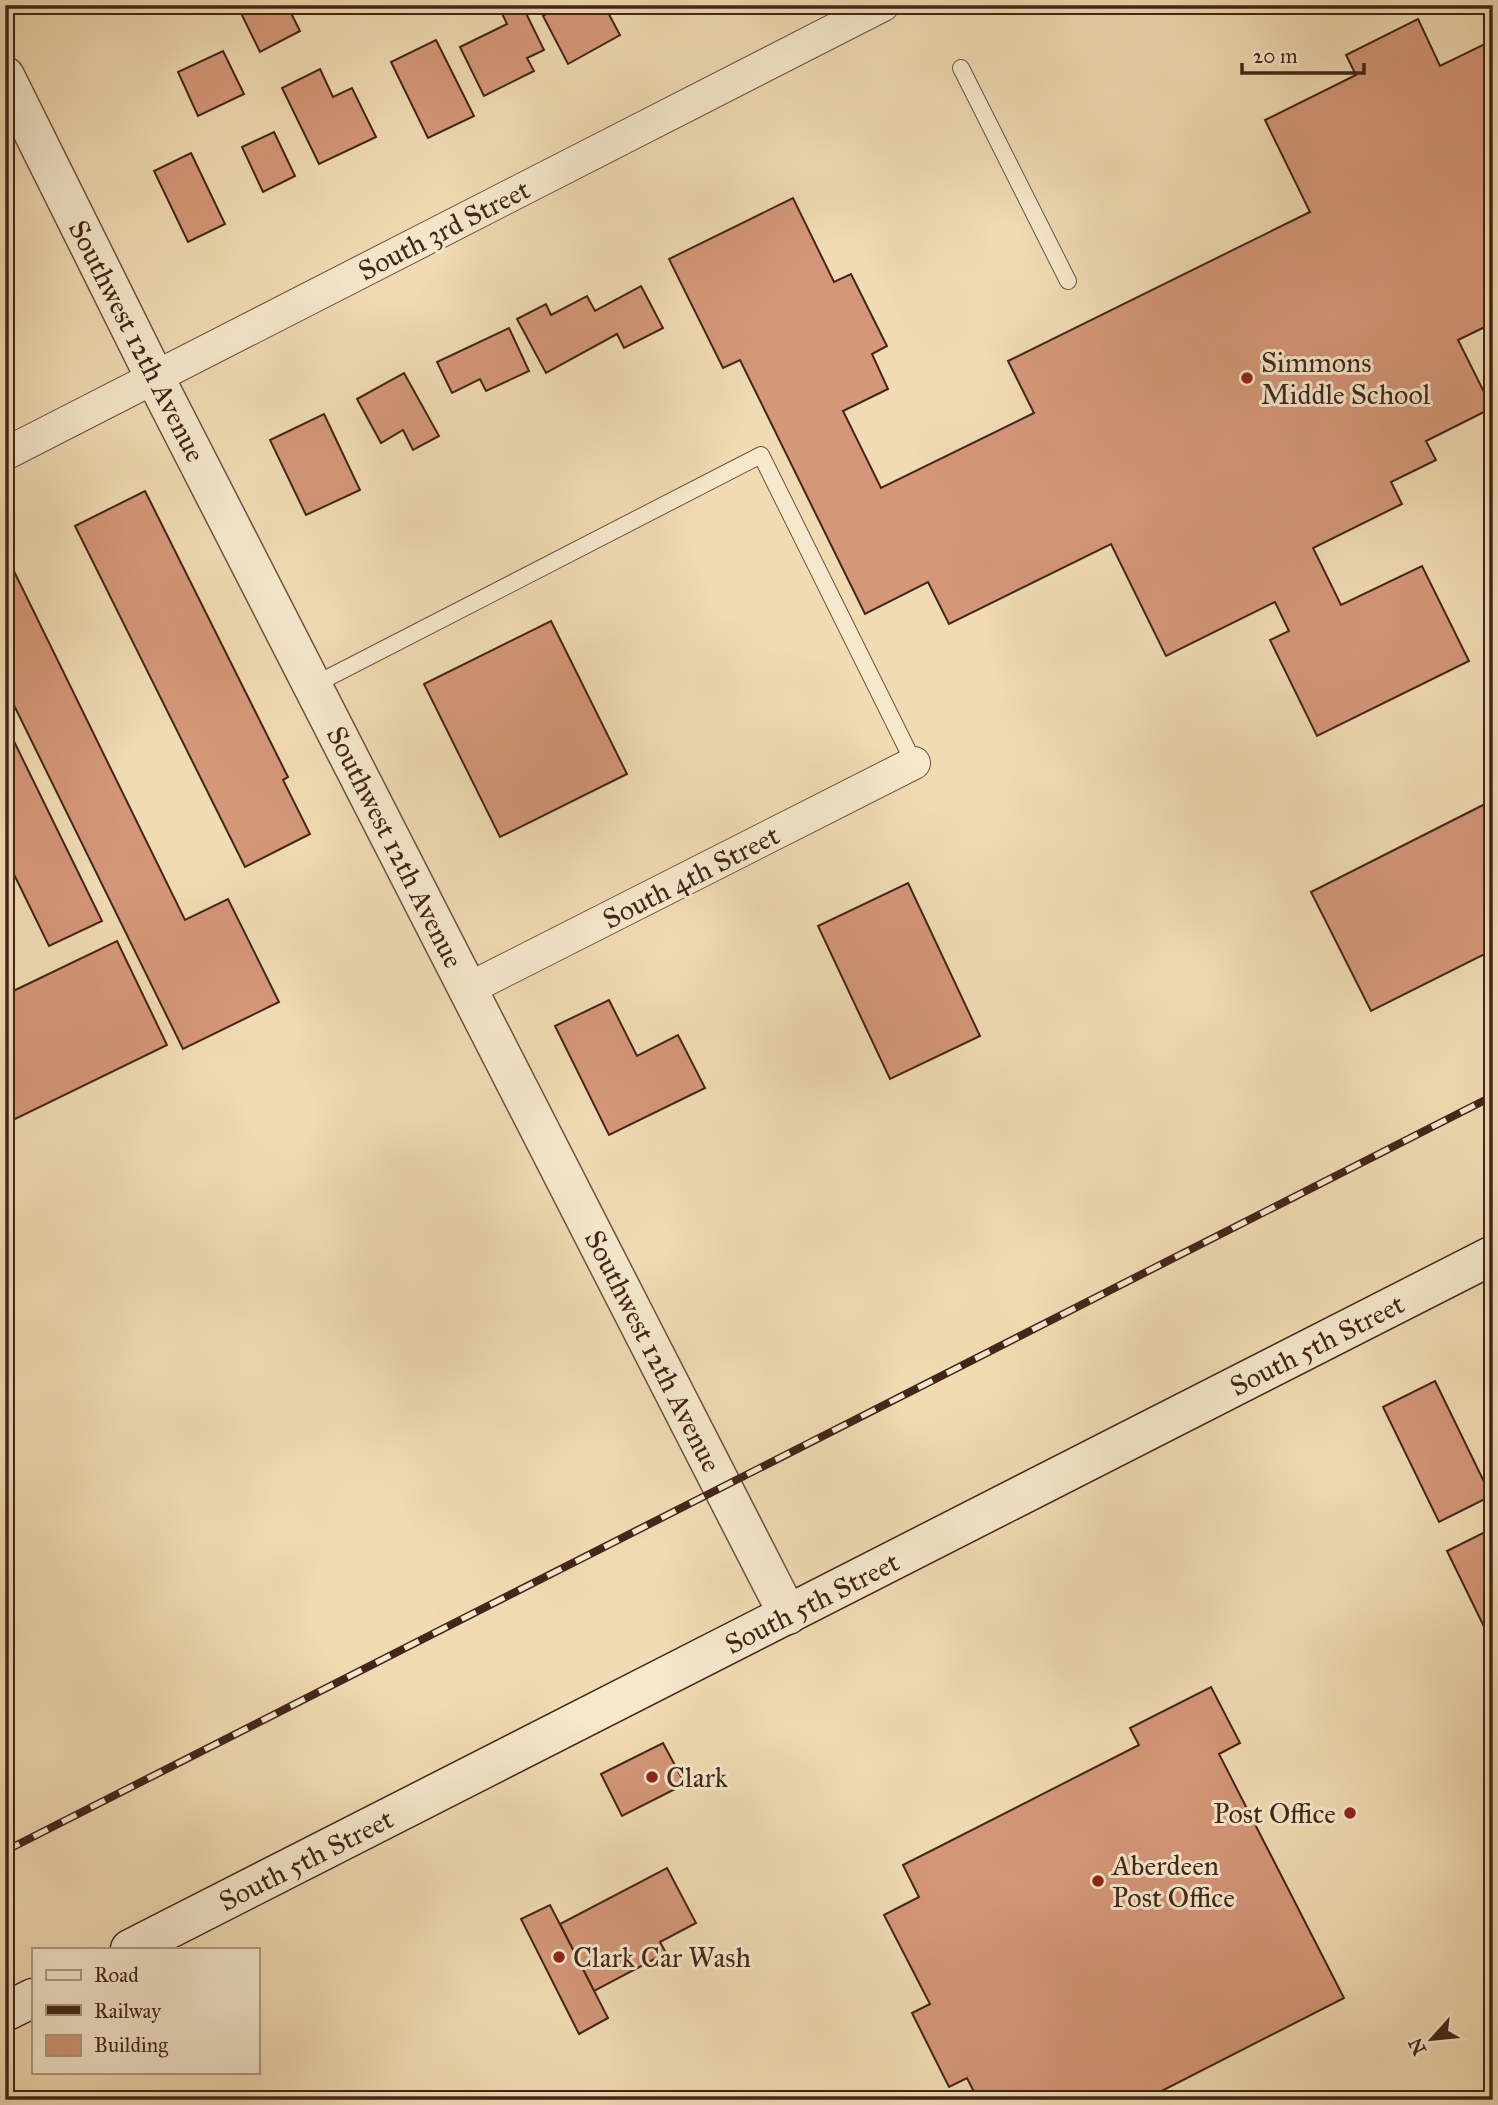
<svg xmlns="http://www.w3.org/2000/svg" width="1498" height="2105" viewBox="0 0 1498 2105" font-family="'IM FELL Great Primer',serif">
	<style>
		.building { fill: #d49778; stroke: #43251a; stroke-width: 2 }
		.lines { fill: none; stroke-linecap: round; stroke-linejoin: round }
		.service-casing { stroke: #6e5240; stroke-width: 18 }
		.minor-casing { stroke: #6e5240; stroke-width: 34 }
		.tertiary-casing { stroke: #6e5240; stroke-width: 41 }
		.secondary-casing { stroke: #43251a; stroke-width: 41 }
		.service { stroke: #f5e8cd; stroke-width: 16 }
		.minor { stroke: #f5e8cd; stroke-width: 32 }
		.tertiary { stroke: #f5e8cd; stroke-width: 38 }
		.secondary { stroke: #f5e8cd; stroke-width: 38 }
		.rail-casing { stroke: #43251a; stroke-width: 8 }
		.rail { stroke: #f5e8cd; stroke-width: 5; stroke-dasharray: 16; stroke-linecap: butt }
		.poi-dot { fill: #8f2418; stroke: #f5e8cd; stroke-width: 2.5 }
		.labels { text-anchor: middle; dominant-baseline: central; stroke-width: 6; stroke-linejoin: round; paint-order: stroke }
		.street-label { font-size: 28px; fill: #43251a; stroke: #f5e8cd }
		.poi-label { font-size: 28px; fill: #43251a; stroke: #f5e8cd; text-anchor: start }
	</style>
	<rect width="100%" height="100%" fill="#f0dbb2"/>
	<filter id="stains"><feTurbulence type="fractalNoise" baseFrequency=".00286" numOctaves="4"/><feColorMatrix values="0 0 0 0 .2 0 0 0 0 .09 0 0 0 0 .02 0 0 0 .5 -.17"/></filter>
	<radialGradient id="worn" r=".72"><stop offset=".6" stop-color="#630" stop-opacity="0"/><stop offset="1" stop-color="#630" stop-opacity=".3"/></radialGradient>
	<!-- building -->
	<g class="building">
		<path d="M237,5H287L300,31L260,52Z"/>
		<path d="M498,5H522L544,50L527,58L534,71L484,96L460,47L507,24Z"/>
		<path d="M562,5H604L620,35L568,64L543,16Z"/>
		<path d="M1418,19L1440,66L1493,40V323L1458,340L1492,408L1426,441L1436,460L1391,482L1402,504L1313,548L1341,605L1422,566L1469,661L1317,736L1270,640L1289,631L1275,602L1166,656L1111,544L949,624L928,582L865,614L740,360L723,368L669,259L793,198L834,282L851,274L887,346L872,354L888,389L843,411L881,488L1034,413L1008,361L1310,212L1265,120L1356,75L1346,55Z"/>
		<path d="M436,40L474,116L428,138L391,62Z"/>
		<path d="M223,51L244,94L198,116L178,72Z"/>
		<path d="M320,69L333,97L352,88L376,137L319,164L282,88Z"/>
		<path d="M274,132L295,176L263,192L242,147Z"/>
		<path d="M191,153L225,224L188,242L154,171Z"/>
		<path d="M641,286L663,328L624,348L617,334L546,373L517,319L546,304L551,315L587,296L595,311Z"/>
		<path d="M509,328L529,371L486,391L480,379L452,393L437,362Z"/>
		<path d="M404,373L439,436L413,450L403,430L381,443L357,399Z"/>
		<path d="M324,414L360,490L306,515L270,440Z"/>
		<path d="M145,491L288,777L283,780L310,834L245,867L75,526Z"/>
		<path d="M7,557L185,920L228,899L279,1002L183,1049L5,687Z"/>
		<path d="M551,621L627,774L500,837L424,684Z"/>
		<path d="M5,723L102,921L49,946L5,856Z"/>
		<path d="M1493,800V950L1371,1011L1311,892Z"/>
		<path d="M908,883L980,1036L890,1079L818,926Z"/>
		<path d="M117,941L167,1045L5,1124V995Z"/>
		<path d="M609,1000L637,1056L678,1035L705,1088L609,1135L555,1026Z"/>
		<path d="M1435,1381L1491,1496L1439,1522L1383,1407Z"/>
		<path d="M1493,1528V1645L1447,1551Z"/>
		<path d="M1211,1687L1240,1743L1219,1754L1344,1998L1144,2100H978L967,2078L949,2087L912,2013L930,2004L884,1915L919,1897L903,1865L1139,1745L1130,1728Z"/>
		<path d="M663,1743L685,1784L622,1816L601,1774Z"/>
		<path d="M667,1868L696,1923L660,1942L666,1953L594,1991L560,1924Z"/>
		<path d="M550,1905L608,2018L579,2034L521,1919Z"/>
	</g>
	<g class="lines">
		<!-- service casing -->
		<g class="service-casing">
			<g id="service">
				<path d="M961,68L1068,281"/>
				<path d="M312,686L761,455L914,763"/>
			</g>
		</g>
		<!-- minor casing -->
		<g class="minor-casing">
			<g id="minor">
				<path d="M5,454L883,5"/>
				<path d="M468,989L914,763"/>
			</g>
		</g>
		<!-- tertiary casing -->
		<g class="tertiary-casing">
			<path id="tertiary" d="M5,76L155,378L788,1615"/>
		</g>
		<!-- secondary casing -->
		<g class="secondary-casing">
			<g id="secondary">
				<path d="M130,1949L1493,1255"/>
				<path d="M5,2012L33,1998"/>
			</g>
		</g>
		<!-- service -->
		<use href="#service" class="service"/>
		<!-- minor -->
		<use href="#minor" class="minor"/>
		<!-- tertiary -->
		<use href="#tertiary" class="tertiary"/>
		<!-- secondary -->
		<use href="#secondary" class="secondary"/>
		<!-- rail casing -->
		<g class="rail-casing">
			<path id="rail" d="M5,1851L1493,1096"/>
		</g>
		<!-- rail -->
		<use href="#rail" class="rail"/>
	</g>
	<!-- markers -->
	<g class="poi-dot">
		<circle cx="1247" cy="378" r="7"/>
		<circle cx="652" cy="1777" r="7"/>
		<circle cx="1350" cy="1813" r="7"/>
		<circle cx="1098" cy="1881" r="7"/>
		<circle cx="559" cy="1957" r="7"/>
	</g>
	<g class="labels">
		<!-- street labels -->
		<g class="street-label">
			<text transform="translate(444 230) rotate(-27)">South 3rd Street</text>
			<text transform="translate(137 341) rotate(63)">Southwest 12th Avenue</text>
			<text transform="translate(395 847) rotate(63)">Southwest 12th Avenue</text>
			<text transform="translate(691 877) rotate(-27)">South 4th Street</text>
			<text transform="translate(1317 1345) rotate(-27)">South 5th Street</text>
			<text transform="translate(653 1351) rotate(63)">Southwest 12th Avenue</text>
			<text transform="translate(812 1603) rotate(-27)">South 5th Street</text>
			<text transform="translate(306 1860) rotate(-27)">South 5th Street</text>
		</g>
		<!-- poi labels -->
		<g class="poi-label">
			<text x="1261" y="362">Simmons<tspan x="1261" dy="32">Middle School</tspan></text>
			<text x="666" y="1777">Clark</text>
			<text x="1336" y="1813" text-anchor="end">Post Office</text>
			<text x="1112" y="1865">Aberdeen<tspan x="1112" dy="32">Post Office</tspan></text>
			<text x="573" y="1957">Clark Car Wash</text>
		</g>
	</g>
	<!-- margin -->
	<rect width="1498" height="2105" fill="none" stroke="#f0dbb2" stroke-width="28"/>
	<rect x="7" y="7" width="1484" height="2091" fill="none" stroke="#43251a" stroke-width="3.5"/>
	<rect x="14" y="14" width="1470" height="2077" fill="none" stroke="#43251a" stroke-width="2"/>
	<!-- legend -->
	<rect x="32" y="1948" width="228" height="126" fill="#f5e8cd" stroke="#ae9a85" stroke-width="2"/>
	<rect x="46" y="1970" width="35" height="10" fill="#f5e8cd" stroke="#ae9a85" stroke-width="2"/>
	<text x="94" y="1982" font-size="21" fill="#43251a">Road</text>
	<rect x="46" y="2005" width="35" height="10" fill="#43251a" stroke="#ae9a85" stroke-width="2"/>
	<text x="94" y="2018" font-size="21" fill="#43251a">Railway</text>
	<rect x="46" y="2035" width="35" height="21" fill="#d49778" stroke="#ae9a85" stroke-width="2"/>
	<text x="94" y="2052" font-size="21" fill="#43251a">Building</text>
	<!-- north arrow -->
	<g transform="translate(1432 2039) rotate(243)" stroke="#f5e8cd" stroke-width="5" paint-order="stroke">
	<path d="M0-5L12 26L0 18L-12 26Z" fill="#43251a"/>
	<text y="-10" font-size="19" font-weight="bold" text-anchor="middle" fill="#43251a">N</text>
	</g>
	<!-- scale -->
	<path d="M1242 63v10h122v-10" fill="none" stroke="#43251a" stroke-width="3.5"/>
	<text x="1253" y="63" font-size="21" fill="#43251a" stroke="#f5e8cd" stroke-width="5" paint-order="stroke">20 m</text>
	<rect width="100%" height="100%" filter="url(#stains)"/>
	<rect width="100%" height="100%" fill="url(#worn)"/>
</svg>
